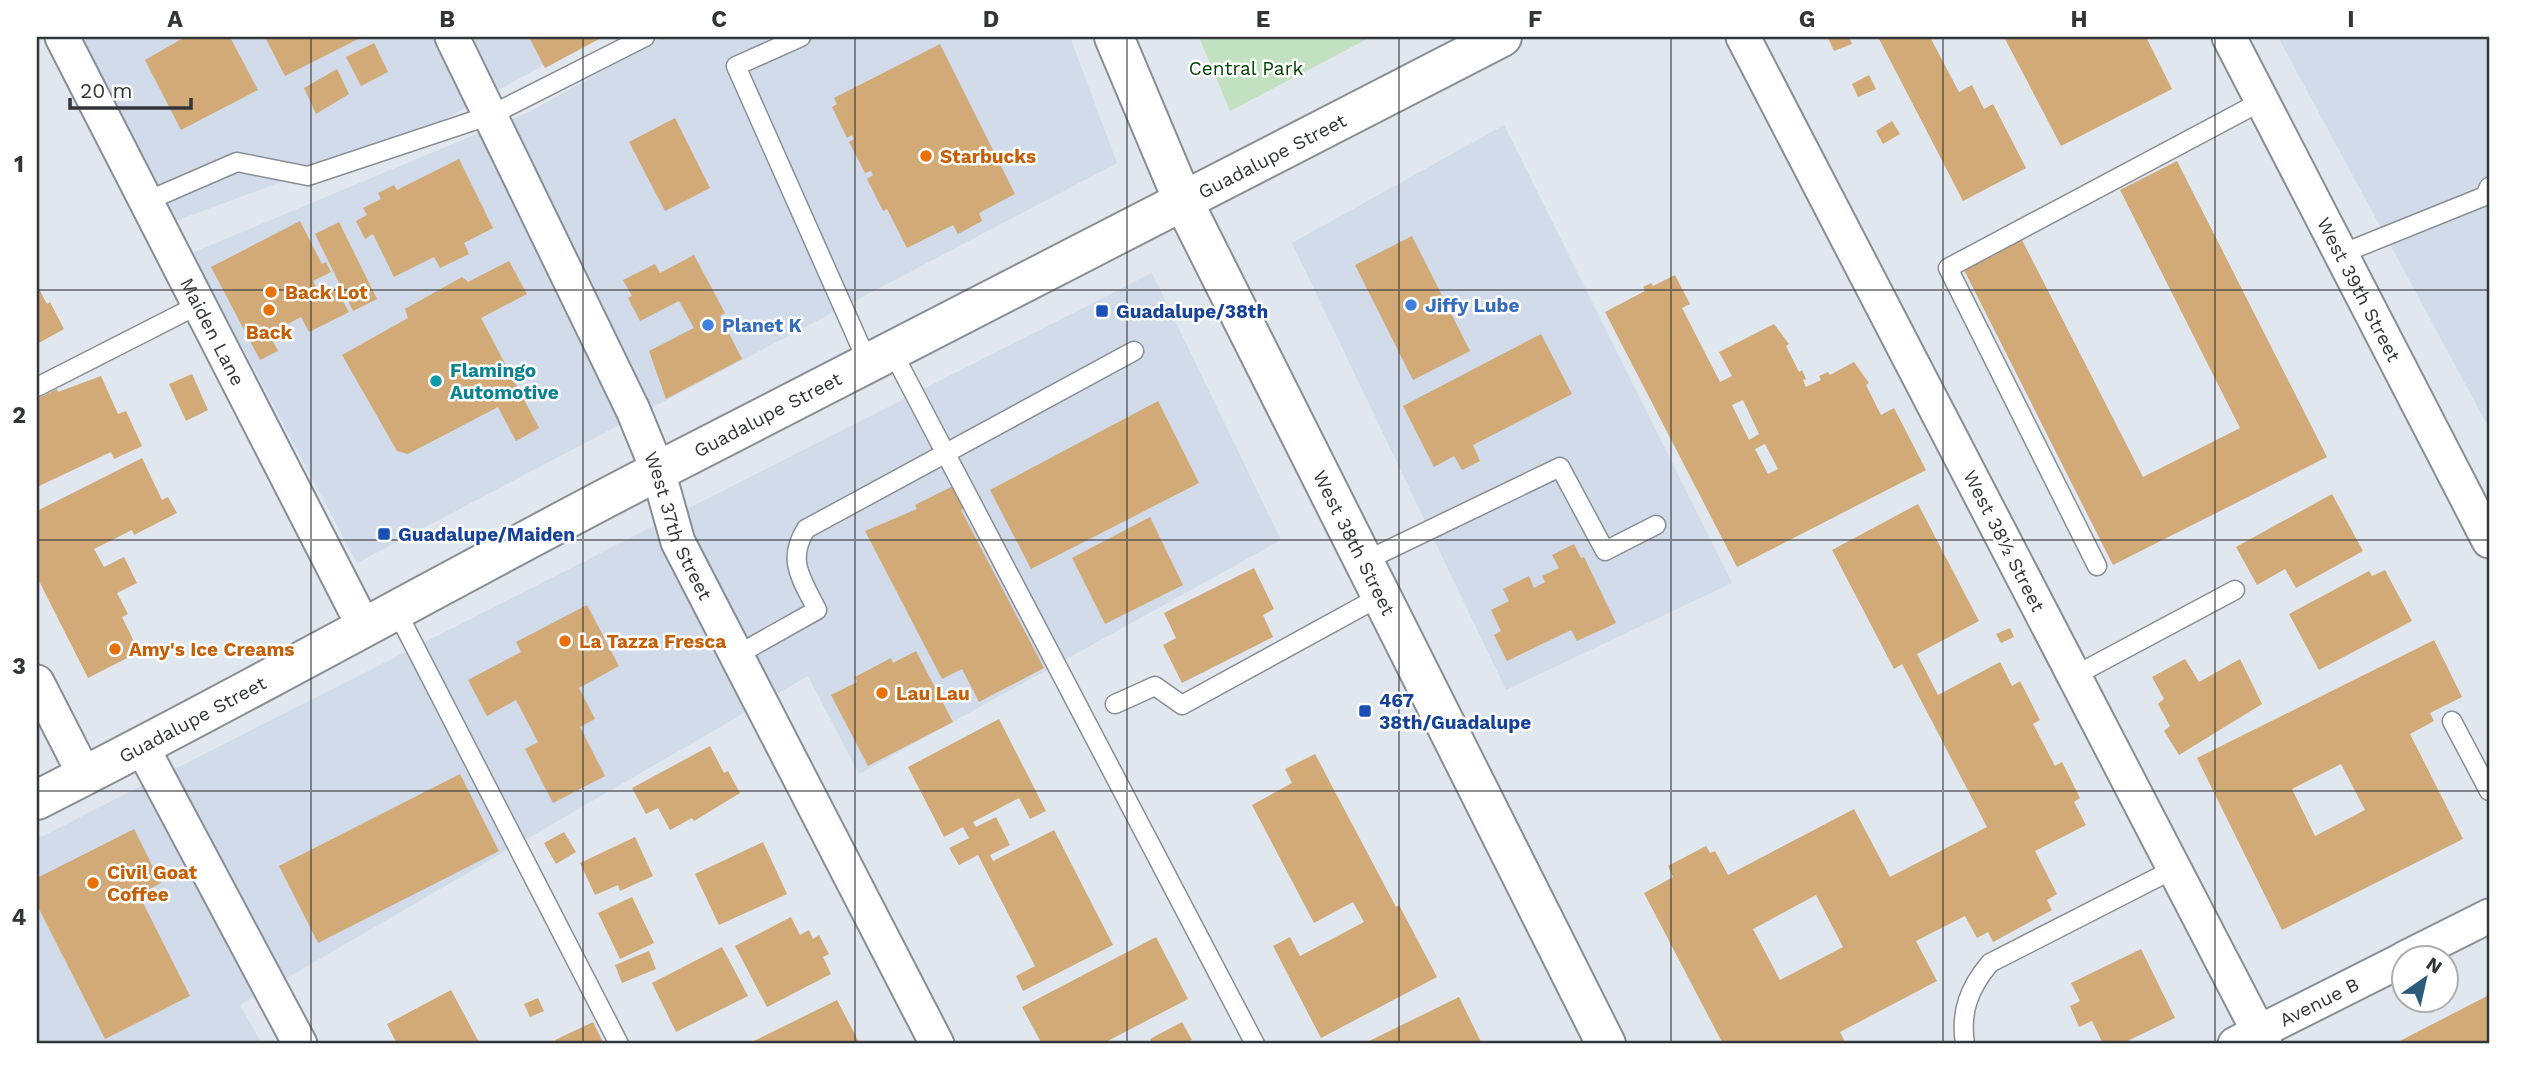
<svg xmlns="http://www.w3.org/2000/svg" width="2526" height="1081" viewBox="0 0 2526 1081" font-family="'Work Sans',sans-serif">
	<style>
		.built { fill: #d1dbea }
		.green { fill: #c2e1c0 }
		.building { fill: #d1aa78; fill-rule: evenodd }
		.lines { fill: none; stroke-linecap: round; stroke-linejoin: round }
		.service-casing { stroke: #888e95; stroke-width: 21 }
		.minor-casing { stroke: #888e95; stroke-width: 37 }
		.tertiary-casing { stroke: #888e95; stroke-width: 42 }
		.secondary-casing { stroke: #888e95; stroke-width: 42 }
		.primary-casing { stroke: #888e95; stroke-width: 42 }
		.service { stroke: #fff; stroke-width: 18 }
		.minor { stroke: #fff; stroke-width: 33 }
		.tertiary { stroke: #fff; stroke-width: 38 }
		.secondary { stroke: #fff; stroke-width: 38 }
		.primary { stroke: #fff; stroke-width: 38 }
		.grid { fill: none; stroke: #333539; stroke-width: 2; stroke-opacity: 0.55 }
		.food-dot { fill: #e8710a; stroke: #fff; stroke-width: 2.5 }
		.shop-dot { fill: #3f7fe0; stroke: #fff; stroke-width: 2.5 }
		.transit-dot { fill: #1a4fb4; stroke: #fff; stroke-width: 2.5 }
		.culture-dot { fill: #0f9aa8; stroke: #fff; stroke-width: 2.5 }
		.labels { text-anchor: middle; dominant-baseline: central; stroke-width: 5; stroke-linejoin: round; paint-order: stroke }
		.park-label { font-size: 19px; fill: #004102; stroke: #fff }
		.food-label { font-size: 19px; font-weight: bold; fill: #c56008; stroke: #fff; text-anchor: start }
		.street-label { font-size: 19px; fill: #333539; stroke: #fff }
		.shop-label { font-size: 19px; font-weight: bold; fill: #366cbe; stroke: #fff; text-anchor: start }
		.transit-label { font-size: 19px; font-weight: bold; fill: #164399; stroke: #fff; text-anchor: start }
		.culture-label { font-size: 19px; font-weight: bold; fill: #0d838f; stroke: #fff; text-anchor: start }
		.neatline { fill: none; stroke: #333539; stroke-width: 2.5 }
		.grid-label { font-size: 23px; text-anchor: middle; font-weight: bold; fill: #333539 }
	</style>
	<rect width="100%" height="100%" fill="#e1e7ef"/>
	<!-- built -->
	<g class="built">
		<path d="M83,37H595L432,126L170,223Z"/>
		<path d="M663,37H1070L1117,163L357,563L192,253L529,112Z"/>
		<path d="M2278,37H2489V428Z"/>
		<path d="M1504,125L1732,583L1506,690L1292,243Z"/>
		<path d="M1152,273L1281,540L859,774L808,676L240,1005L262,1044H37V839Z"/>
	</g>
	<!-- green -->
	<path class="green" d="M1199,37H1371L1230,111Z"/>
	<!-- building -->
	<g class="building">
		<path d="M185,37H230L258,90L181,130L145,60Z"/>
		<path d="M265,37H362L285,76Z"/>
		<path d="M529,37H603L545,68Z"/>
		<path d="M1831,37H1849L1852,44L1834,51L1828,38Z"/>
		<path d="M1878,37H1930L1959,92L1972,85L1984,109L1993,104L2026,168L1963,201Z"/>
		<path d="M2004,37H2146L2172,89L2061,146Z"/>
		<path d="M374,43L388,72L361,86L346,57Z"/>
		<path d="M940,44L1015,194L979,213L982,221L958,234L953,225L907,248L887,209L883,211L867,179L873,175L871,171L865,173L849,142L854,139L852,135L847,138L832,107L837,104L834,98Z"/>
		<path d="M337,69L349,94L316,114L304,88Z"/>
		<path d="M1869,75L1876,89L1858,97L1852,84Z"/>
		<path d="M675,118L710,188L665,211L629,142Z"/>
		<path d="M1892,121L1900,134L1883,144L1876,131Z"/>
		<path d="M459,159L493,228L464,243L469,254L440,268L434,257L394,277L373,234L365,239L356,221L367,215L363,208L381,199L378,193L394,185L397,190Z"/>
		<path d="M2177,161L2327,457L2113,565L1964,270L2022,240L2143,477L2240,428L2120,190Z"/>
		<path d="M300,221L322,264L326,262L331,272L313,281L321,296L335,288L349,312L309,332L301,317L269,334L278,351L260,360L211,267Z"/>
		<path d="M339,222L377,299L353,311L315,234Z"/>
		<path d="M1412,236L1470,351L1413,380L1355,265Z"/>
		<path d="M694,255L725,313L720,316L742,359L666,399L649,351L694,328L679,301L640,321L628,298L632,296L623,280L655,264L660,273Z"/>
		<path d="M509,261L527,294L481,318L539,428L516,441L498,407L408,454L397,451L342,355L408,318L405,309L462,277L468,282Z"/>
		<path d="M1675,275L1690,304L1682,308L1720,382L1732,376L1719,352L1774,324L1789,344L1786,346L1799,372L1802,370L1806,379L1803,380L1806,387L1821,380L1819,376L1828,372L1830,375L1854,362L1869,383L1866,385L1881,415L1894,408L1926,470L1737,567L1605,312L1645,291L1643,287L1651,283L1653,286ZM1743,400L1759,434L1749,440L1732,405ZM1765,444L1778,469L1768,474L1755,449Z"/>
		<path d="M37,285L47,304L50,302L64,329L37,344Z"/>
		<path d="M1541,334L1572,394L1473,445L1480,461L1462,470L1454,456L1434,467L1403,406Z"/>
		<path d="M192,374L208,410L186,421L169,384Z"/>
		<path d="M101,376L118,414L126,411L142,446L114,459L111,452L37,487V399L57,389L58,392Z"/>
		<path d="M1158,401L1199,483L1031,569L990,490Z"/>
		<path d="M142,458L162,500L168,497L177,513L134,535L132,530L94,549L104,567L124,557L137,583L117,593L128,614L122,617L139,652L88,678L37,577V511Z"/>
		<path d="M953,486L964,508L961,510L1044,668L979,702L962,669L942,679L865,531L917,509L915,505Z"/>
		<path d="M2332,494L2363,551L2296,588L2285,569L2257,585L2236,547Z"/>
		<path d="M1918,504L1979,621L1917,654L1938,695L2000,662L2012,686L2020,681L2040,720L2033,724L2055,766L2062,762L2080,798L2074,802L2086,825L2035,851L2057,894L2047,900L2052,910L1993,942L1988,932L1977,938L1965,916L1916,941L1937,981L1840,1032L1846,1044H1723L1644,893L1673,877L1668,866L1706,846L1710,853L1715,851L1728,875L1854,809L1890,877L1987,827L1902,664L1894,669L1832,550ZM1816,895L1843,947L1780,980L1753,929Z"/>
		<path d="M1150,517L1183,585L1105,624L1072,558Z"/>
		<path d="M1574,544L1581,558L1584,557L1616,623L1577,641L1571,630L1507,661L1494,635L1501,631L1491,610L1509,601L1503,589L1529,576L1534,588L1545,582L1542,576L1559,568L1552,555Z"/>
		<path d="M1254,568L1274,609L1263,615L1273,637L1182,683L1163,645L1176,638L1164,613Z"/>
		<path d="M2385,570L2412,621L2319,670L2289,614L2369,571L2372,576Z"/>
		<path d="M587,605L619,666L579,688L595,719L580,727L605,776L553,803L525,749L538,742L516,700L487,716L468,680L521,652L516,642Z"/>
		<path d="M2010,628L2014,637L2001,643L1996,634Z"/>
		<path d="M2434,640L2462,697L2430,713L2434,721L2410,734L2463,839L2282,930L2197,758ZM2341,764L2365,810L2315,836L2292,789Z"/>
		<path d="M916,651L953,722L868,766L831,695L857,682L855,677L891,658L893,663Z"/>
		<path d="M2185,659L2199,682L2240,659L2262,704L2179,755L2164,731L2170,726L2158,704L2164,699L2152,677Z"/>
		<path d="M999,719L1046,811L1030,819L1019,798L973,822L976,827L996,817L1010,845L990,855L993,861L1054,830L1113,945L1023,991L1016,976L1035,966L978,855L959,865L949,848L969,838L963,827L944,837L908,767Z"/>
		<path d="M710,746L724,773L728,771L740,793L694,821L692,818L670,830L658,808L646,814L632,788Z"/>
		<path d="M1315,754L1396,907L1399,905L1437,977L1321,1038L1273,946L1290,937L1300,956L1364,922L1353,902L1314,923L1252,805L1292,783L1285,769Z"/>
		<path d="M460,774L499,851L318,943L279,866Z"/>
		<path d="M134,829L161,883L139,895L190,996L105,1039L37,905V878Z"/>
		<path d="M564,832L576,852L556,864L544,843Z"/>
		<path d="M635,837L653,876L620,891L618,885L595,895L580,863Z"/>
		<path d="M763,842L787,894L719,925L695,874Z"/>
		<path d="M632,897L654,943L620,959L598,913Z"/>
		<path d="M791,917L800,935L809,930L813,939L819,935L829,954L823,957L831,974L767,1007L735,946Z"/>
		<path d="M1156,937L1188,999L1102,1044H1042L1022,1007Z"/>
		<path d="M722,947L748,996L676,1032L652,983Z"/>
		<path d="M2141,949L2175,1018L2121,1044H2103L2092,1021L2079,1027L2070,1006L2080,1001L2071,983Z"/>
		<path d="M649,951L656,969L622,983L615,965Z"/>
		<path d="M451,990L480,1044H397L387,1024Z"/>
		<path d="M2489,995V1044H2394Z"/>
		<path d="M1459,997L1482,1044H1363Z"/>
		<path d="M538,998L544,1011L530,1017L524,1004Z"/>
		<path d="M837,1000L860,1044H748Z"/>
		<path d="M593,1022L604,1044H557L555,1040Z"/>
		<path d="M1182,1022L1192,1040L1185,1044H1153L1150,1039Z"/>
	</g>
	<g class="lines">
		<!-- service casing -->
		<g class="service-casing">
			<g id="service">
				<path d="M801,37L736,66L868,363"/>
				<path d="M147,201L237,162L308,176L491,115L645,37"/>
				<path d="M2341,254L2485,196L2489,187"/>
				<path d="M892,351L1255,1044"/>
				<path d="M37,387L200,304"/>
				<path d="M1363,562L1560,467L1605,551L1656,525"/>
				<path d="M2097,566L1948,268L2262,101"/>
				<path d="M396,610L619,1044"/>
				<path d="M737,655L817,610C802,579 786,561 806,529L1134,351"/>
				<path d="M2074,676L2235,590"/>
				<path d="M1115,704L1155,686L1182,705L1381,596"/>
				<path d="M2452,721L2489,791"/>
				<path d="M1965,1044C1960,1012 1969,988 1990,963L2174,869"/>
			</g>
		</g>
		<!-- minor casing -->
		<g class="minor-casing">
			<g id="minor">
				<path id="s1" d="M62,37L364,627"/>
				<path id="s2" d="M452,37L633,410L658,471L678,542L937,1044"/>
				<path d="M1743,37L2265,1044"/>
				<path id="s3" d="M2229,37L2489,541"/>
				<path d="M37,682L85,776"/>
				<path d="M142,747L300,1044"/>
				<path d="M2405,958L2489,916"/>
				<path id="s4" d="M2235,1044L2404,959"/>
			</g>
		</g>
		<!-- tertiary casing -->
		<g class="tertiary-casing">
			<g id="tertiary">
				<path id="s5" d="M1184,203L1606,1044"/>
			</g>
		</g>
		<!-- secondary casing -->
		<g class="secondary-casing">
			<path id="secondary" d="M1114,37L1184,203"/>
		</g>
		<!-- primary casing -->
		<g class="primary-casing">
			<g id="primary">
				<path id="s6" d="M37,800C247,694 451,578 660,470C940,324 1222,183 1502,37"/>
			</g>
		</g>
		<!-- service -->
		<use href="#service" class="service"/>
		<!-- minor -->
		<use href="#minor" class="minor"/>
		<!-- tertiary -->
		<use href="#tertiary" class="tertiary"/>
		<!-- secondary -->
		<use href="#secondary" class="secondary"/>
		<!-- primary -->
		<use href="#primary" class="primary"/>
	</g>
	<!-- grid -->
	<path class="grid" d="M311,37V1044M583,37V1044M855,37V1044M1127,37V1044M1399,37V1044M1671,37V1044M1943,37V1044M2215,37V1044M37,290H2489M37,540H2489M37,791H2489"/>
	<!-- markers -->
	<g class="food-dot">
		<circle cx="926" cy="156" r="7"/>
		<circle cx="271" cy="292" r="7"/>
		<circle cx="269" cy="310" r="7"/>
		<circle cx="565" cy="641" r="7"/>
		<circle cx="115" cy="649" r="7"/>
		<circle cx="882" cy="693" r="7"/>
		<circle cx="93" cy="883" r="7"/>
	</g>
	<g class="shop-dot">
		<circle cx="1411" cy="305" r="7"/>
		<circle cx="708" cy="325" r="7"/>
	</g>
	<g class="transit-dot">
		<rect x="1095" y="304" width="14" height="14" rx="3.5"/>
		<rect x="377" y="527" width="14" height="14" rx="3.5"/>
		<rect x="1358" y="704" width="14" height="14" rx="3.5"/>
	</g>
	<circle class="culture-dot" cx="436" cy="381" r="7"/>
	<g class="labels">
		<!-- park labels -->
		<g class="park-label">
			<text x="1246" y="68">Central Park</text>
		</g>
		<!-- food labels -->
		<g class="food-label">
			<text x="940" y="156">Starbucks</text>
			<text x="285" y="292">Back Lot</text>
			<text x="269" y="332" text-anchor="middle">Back</text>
			<text x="579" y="641">La Tazza Fresca</text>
			<text x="129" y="649">Amy's Ice Creams</text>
			<text x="896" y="693">Lau Lau</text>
			<text x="107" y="872">Civil Goat<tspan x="107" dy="22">Coffee</tspan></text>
		</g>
		<!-- street labels -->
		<g class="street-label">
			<text stroke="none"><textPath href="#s6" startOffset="1393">Guadalupe Street</textPath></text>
			<text stroke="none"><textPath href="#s3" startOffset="284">West 39th Street</textPath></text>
			<text stroke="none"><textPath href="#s1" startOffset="331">Maiden Lane</textPath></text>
			<text stroke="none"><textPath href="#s6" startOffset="826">Guadalupe Street</textPath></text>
			<text stroke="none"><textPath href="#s2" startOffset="539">West 37th Street</textPath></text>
			<text transform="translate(2004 541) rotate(63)">West 38½ Street</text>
			<text stroke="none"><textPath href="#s5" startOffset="380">West 38th Street</textPath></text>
			<text stroke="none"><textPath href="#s6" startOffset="175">Guadalupe Street</textPath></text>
			<text stroke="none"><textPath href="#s4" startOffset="94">Avenue B</textPath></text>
		</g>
		<!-- shop labels -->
		<g class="shop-label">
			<text x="1425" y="305">Jiffy Lube</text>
			<text x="722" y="325">Planet K</text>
		</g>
		<!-- transit labels -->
		<g class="transit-label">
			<text x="1116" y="311">Guadalupe/38th</text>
			<text x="398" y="534">Guadalupe/Maiden</text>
			<text x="1379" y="700">467<tspan x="1379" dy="22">38th/Guadalupe</tspan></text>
		</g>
		<!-- culture labels -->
		<g class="culture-label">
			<text x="450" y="370">Flamingo<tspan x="450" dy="22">Automotive</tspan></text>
		</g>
	</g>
	<!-- border -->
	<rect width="2526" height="1081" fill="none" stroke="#ffffff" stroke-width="77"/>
	<!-- north arrow -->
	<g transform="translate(2425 979) rotate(34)"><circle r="33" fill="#ffffff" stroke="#adaeb0" stroke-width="2"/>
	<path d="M0-5L12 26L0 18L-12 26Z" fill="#2b5c7a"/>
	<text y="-10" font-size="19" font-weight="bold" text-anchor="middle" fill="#333539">N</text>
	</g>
	<!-- scale -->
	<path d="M70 98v10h121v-10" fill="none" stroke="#333539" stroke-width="3.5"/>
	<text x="80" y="98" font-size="21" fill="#333539" stroke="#ffffff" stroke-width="5" paint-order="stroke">20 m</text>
	<rect x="38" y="38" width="2450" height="1004" class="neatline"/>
	<g class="grid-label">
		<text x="175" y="27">A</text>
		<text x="447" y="27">B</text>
		<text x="719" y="27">C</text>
		<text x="991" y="27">D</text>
		<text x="1263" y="27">E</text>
		<text x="1535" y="27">F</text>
		<text x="1807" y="27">G</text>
		<text x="2079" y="27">H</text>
		<text x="2351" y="27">I</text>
		<text x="19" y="172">1</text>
		<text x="19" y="423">2</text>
		<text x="19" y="674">3</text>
		<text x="19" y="925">4</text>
	</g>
</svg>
